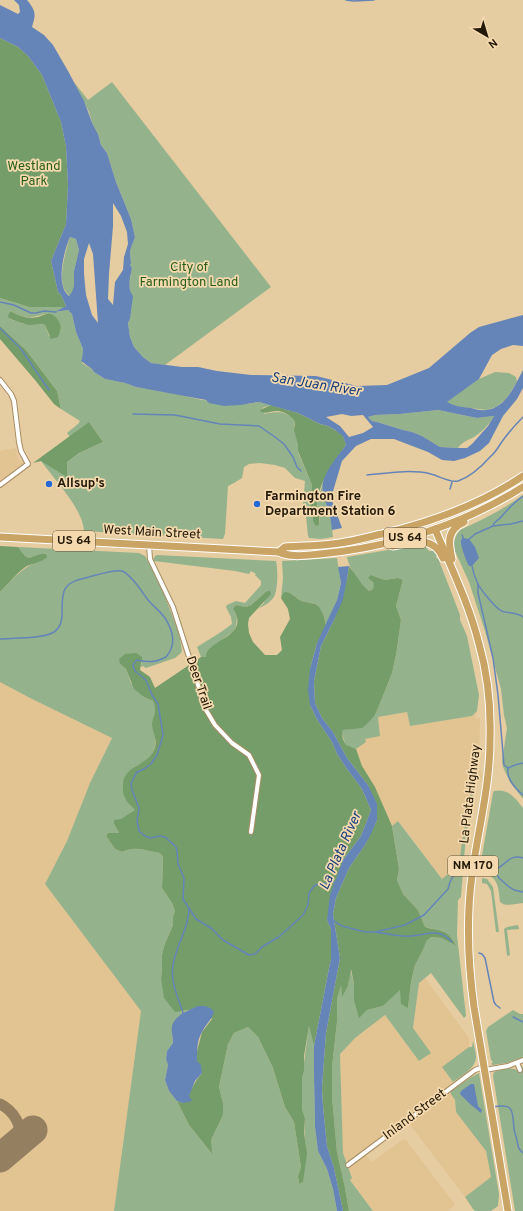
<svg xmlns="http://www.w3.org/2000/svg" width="523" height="1211" viewBox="0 0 523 1211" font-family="Overpass,sans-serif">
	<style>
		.built { fill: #e2c392 }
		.green { fill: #94b38c; fill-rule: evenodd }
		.forest { fill: #749d6a }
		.water { fill: #6585b8; fill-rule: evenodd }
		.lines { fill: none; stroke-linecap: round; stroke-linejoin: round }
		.stream { stroke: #6585b8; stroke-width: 1.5 }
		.taxiway { stroke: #948061; stroke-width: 11 }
		.runway { stroke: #948061; stroke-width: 29 }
		.street-casing { stroke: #a68d64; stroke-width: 6 }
		.highway-casing { stroke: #fff; stroke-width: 9 }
		.street { stroke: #fff; stroke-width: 4 }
		.highway { stroke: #caa464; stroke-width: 7 }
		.poi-dot { fill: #2469d5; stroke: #f4d9ae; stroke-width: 1.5 }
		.labels { text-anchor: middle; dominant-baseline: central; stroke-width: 3.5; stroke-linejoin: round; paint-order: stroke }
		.shield { fill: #f4d9ae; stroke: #62533a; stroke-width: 1 }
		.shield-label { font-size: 12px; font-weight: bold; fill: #231909 }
		.park-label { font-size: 13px; fill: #275d17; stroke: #f4d9ae }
		.poi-label { font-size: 13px; font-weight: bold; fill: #231909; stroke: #f4d9ae; text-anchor: start }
		.street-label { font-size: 13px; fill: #231909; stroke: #f4d9ae }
		.water-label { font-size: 14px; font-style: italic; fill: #163d7c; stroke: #f4d9ae }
	</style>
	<rect width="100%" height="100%" fill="#e6cca1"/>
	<!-- built -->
	<g class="built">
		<path d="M16,448L17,455L20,461L24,459L25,463L0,482V451Z"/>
		<path d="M0,682L30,698L112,738L90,783L67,841L45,884L141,1011L114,1211H0Z"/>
		<path d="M477,711L475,718H480L479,754L478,769L482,774L481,782L476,779L474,787H472L459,864L442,879L399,821L392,826L375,787L362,766L356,749L366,742L364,739L378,717L407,712L410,726L472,716Z"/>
		<path d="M425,978L469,1038V1047L442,1067L453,1082L347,1162L343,1153L340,1054L355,1038L385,1015L419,1061L430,1053L413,1028L419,983Z"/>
		<path d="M451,1091L455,1100L456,1112L486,1151L491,1177L465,1197L409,1123Z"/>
		<path d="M402,1140H406L455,1205L447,1211H373L350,1179L352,1177L349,1168L367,1154V1157L372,1162Z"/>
	</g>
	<!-- green -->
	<g class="green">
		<path d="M74,82L88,100L112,82L271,287L165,365L151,363L143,357L134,347L130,337L128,323L130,319L131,294L129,284L132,268L130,265L131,264L130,251L135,237L131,219L116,182L107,153L101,145L98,134L93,125L89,112Z"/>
		<path d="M70,237L76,239L79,250L74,271V286L73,292L70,296C54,285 66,252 70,237Z"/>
		<path d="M0,298L29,307H65L56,312L68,310L72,314L76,332L83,349L82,363L92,369L94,372L105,379L125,383L136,387L177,394L202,400L248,404L259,402L271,405L262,408L265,414C276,411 290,411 295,422L294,426L298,445V452L312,485L310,507L313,514V521L319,524L320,520L317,503L323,482C323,494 326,500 329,511C332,519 332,529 333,537L321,539L309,538L308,536L306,516H302L305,481L295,478L285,468L275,465L260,463L249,464L244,467L242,478L234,483L228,486L225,534L223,539L84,531C83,509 54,479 41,461L67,462L79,453L103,442L89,422L70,437L67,433L78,424L80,421L61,409L57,391L26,350L0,326ZM11,311C21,318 32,319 44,314L57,319L60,324L61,330L49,336L45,325L40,324H24L10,319L9,313Z"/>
		<path d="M495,372L509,373L516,377L517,382L506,399L496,407L486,410L454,406L446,402L479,379Z"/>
		<path d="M438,410L477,418L494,416C489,424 484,430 477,435C470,440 462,441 458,448L440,447L422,436L412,432L403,430L377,422L372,421L368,417L375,415L400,414Z"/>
		<path d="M523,495V799L510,782L503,767L502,761L507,728L504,715L501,689L485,631L469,582L454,549C453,542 455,536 460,530C484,519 502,510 523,495Z"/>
		<path d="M417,545L426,547L429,551H434L437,554L436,558H438L460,615V620L467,636L479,695L477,711L472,716L410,726L407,712L378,717L380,736L365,739L366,742L356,749L346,746L342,734L343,730L350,729L375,715L385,691L392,673L396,655L401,620L396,606L403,580L398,578L385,580L371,575L375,583L373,589L369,591C360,583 349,569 347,557Z"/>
		<path d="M18,547L139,553L145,556L161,586L179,633L182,650L181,653L175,658L146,668L143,666L140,667L142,663L120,664L126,669L131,683L144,697L153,701L156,708L152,726L155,736V746L152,754L144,762L134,767L123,783L124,797L136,810L114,824L119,833H108L106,836L115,849L122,852C137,845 145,851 160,853L163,857L162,888L172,903L175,911L173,917V925L164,946L162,955V970L161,978L181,1012L189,1010C172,1022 171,1022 173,1043L167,1051L166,1059L168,1065L165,1080L169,1091L177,1101L189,1125L211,1153V1140L223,1115V1103L219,1087L228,1044L234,1033L248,1027L258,1037L273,1068L285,1107L294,1122L301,1167L298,1176L299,1184L303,1182L305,1118L302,1109V1078L309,1025L314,1046V1077L315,1127L318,1151L327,1169L333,1189L337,1211H114L141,1011L45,884L67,841L90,783L112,738L30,698L0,682V592C16,576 23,566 45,559L34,557L29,558L25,556Z"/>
		<path d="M157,555L276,561C278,570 278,589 274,597C270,603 263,606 258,609L264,603L267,591L251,605L246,607L236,605L233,608L237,617L236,627L233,632L210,648L206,657H201L197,647L221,632L232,624L231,617L226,607L227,605L236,601L245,603L261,585V581L255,575L256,574L251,571L249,574L235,571L154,561L153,560L155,556Z"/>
		<path d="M337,558L341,583L337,600L326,626L324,616L315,604L301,601L290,593H283L281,598L283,578L282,561Z"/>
		<path d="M472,787H474L467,830L464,829Z"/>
		<path d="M494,791C508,788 515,798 523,808V903C515,904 505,907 500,902C499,894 499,884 493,878C488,873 483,872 480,867L493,793Z"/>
		<path d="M398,821L442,879L459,864L463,835L466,834L461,897L458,900L457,935L466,1016L464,1018L431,973L419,983L413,1028L431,1053L419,1061L385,1015L355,1038L340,1054L343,1153L352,1178L350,1180L373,1211H349L345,1188L337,1152L332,1097V1067L337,1022V999L341,983L342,996L348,986L350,968L354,984V1000L367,1010L383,1006L400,989L408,1008L411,982L415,965L423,950L425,941L431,937L441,938L456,944L443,931L425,927L418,910L403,894L397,880L399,869L392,826Z"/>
		<path d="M482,878L487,879L493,887L499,932H496L492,899L491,891L487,884L482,883Z"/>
		<path d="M518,925L519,929L507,930L510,955L507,956L504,929L507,927Z"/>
		<path d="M513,1010L520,1014H523V1057L507,1063L493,1065L491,1064L493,1062L491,1060L486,1031L488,1027Z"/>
		<path d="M473,1041C474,1046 476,1052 476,1057C476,1068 461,1076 453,1082L442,1067L469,1047H472Z"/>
		<path d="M523,1065V1211H515L493,1076L494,1072L497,1071C504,1070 512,1066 518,1071L522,1069Z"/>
		<path d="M479,1073L499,1194L498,1206L491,1211H475L473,1209L465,1197L491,1177L486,1151L456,1112L455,1100L451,1094V1091L470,1078Z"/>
	</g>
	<!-- forest -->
	<g class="forest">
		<path d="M0,38L18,47L28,56L42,75L61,122L66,147L68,185L66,224L51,261L58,292L61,295L66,306L65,307H29L0,298Z"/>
		<path d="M11,311C18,316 28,319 38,317C42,316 46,313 50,314C56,315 61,323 61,328C60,331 59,335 58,337L51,339L45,325C39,323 35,325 29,325C24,324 11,320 8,317L9,313Z"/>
		<path d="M0,326L26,350L57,391L61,409L54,404L35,380L0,339Z"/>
		<path d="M271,405L298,413L320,424L328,426L343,435L346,445C334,462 321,479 317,500C316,508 321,516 319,524L317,526L315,525L313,521V514L310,507L312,485L298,451V445L294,430L295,422C292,416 284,411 277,411C271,411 267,414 261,412L260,410Z"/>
		<path d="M89,422L103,442L79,453L67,462V477L41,461L33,463Z"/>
		<path d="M0,546L18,547L25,556L29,558L41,554H46L47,557C42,563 30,563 24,568C15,575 8,584 0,592Z"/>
		<path d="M349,566L362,584L369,591L373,589L374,583L368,578L371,575L385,580L398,578L403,580L396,606L401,620L396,655L392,673L385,691L375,715L368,723L362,728L343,730C341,736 343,740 346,745L356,749L362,766L375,787L392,826L399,869L397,880L403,894L418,910L425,927C431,929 436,929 442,931C448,933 452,939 456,945L441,938L431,937L426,941L423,950L415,965L411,982L408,1008L401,1004L400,990L383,1006L367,1010L359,1018L354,1000V984L351,969L348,986L342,997L341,985L337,999V1022L332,1067V1097L337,1152L345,1188L349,1211H343L334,1168L327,1146L323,1106L322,1088L326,1033L340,958L333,914L336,898L349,868L365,845L377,820L368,785L347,758L333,732L322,718L315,703L314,681L321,646L334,620L347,579Z"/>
		<path d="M267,591H270L271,594L249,618L248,624L249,633L253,642L265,655H277L282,650L280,637L290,619L288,609L281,598L283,593L285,592L290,593L301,601L315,604L319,607L324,616L326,626L317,643L310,669V705L318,721L332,742L337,754L347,769L362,789L371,810L361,836L343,860L327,920L331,929V958L314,1046L309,1026L304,1056V1070L302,1078V1109L305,1118L304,1134L307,1154L303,1182L299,1184L298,1176L301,1167L294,1122L285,1107L273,1068L258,1037L248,1027L234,1033L228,1044L219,1087L223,1103V1115L211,1140L212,1154L189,1125L177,1101L183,1103C191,1093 193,1083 202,1073L197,1061V1051L202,1032L212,1019L199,1006L189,1010L175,1012L164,998L161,978L162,970V955L164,946L173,925V917L175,911L172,903L162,888L163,857L160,853C145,851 137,845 122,852L115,849L106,836L108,833H119L114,824V820L121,819L135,810C132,806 127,803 125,798C123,796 123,792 123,789C121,763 149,768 155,747C157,738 153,733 152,726C152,716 158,713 153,701L144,697L134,689L126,669L120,664L119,659L125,654L136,653L142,657L140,670L150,677L155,688L201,657H206C206,640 242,639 237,617C236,614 234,611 233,608L236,605L246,607L251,605Z"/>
	</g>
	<!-- water -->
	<g class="water">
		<path d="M14,0H27C36,11 36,14 32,27L44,35L53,45L68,71L84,101L93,125L98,134L101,145L107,153L116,182L131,219L135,237L130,251L131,264L130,265L132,268C130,278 127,288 133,296L130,319L128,323L130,337L134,347L143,357L151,363L182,367H198L217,371L251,375L316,376L357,386L387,385L429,368L470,333L479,327L523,315V346L513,345L501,349L492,355L479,379L447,402C454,406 462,407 471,408C475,409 481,411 486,410C506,408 515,385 523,370V388L517,399L503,416L489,443L480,451L465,458L454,461L442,460L428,452L394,439H371L356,446L342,461L331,498L342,528L332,530C331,524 331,518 329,512C326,502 321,492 323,482C327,468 338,456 346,445L343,436L335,430L328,426L320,424L298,413L259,402L240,405L224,406L209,403L206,400L136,387L125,383L105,379L94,372L92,369L81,361L82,359L83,349L76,332L72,314L68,310L55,312L66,306L61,295L58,292L51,261L66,224L68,185L66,147L61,122L42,75L28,56L18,47L0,38V5L18,14L20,12L19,5ZM113,203L121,216L127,232L128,244L124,257L123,270L115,282L113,305L108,299L109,274L113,226ZM70,237L76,239L79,250L74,271V286L72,292L69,296C55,285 64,251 70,237ZM89,243L93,254L98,323L92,315L86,295L84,274V259ZM438,410L477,418L494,416L488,426L472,444L467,448H458L440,447L422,436L412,432L403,430L377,422L372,421L368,417L375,415L400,414ZM342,414L351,416L363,415L373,427L363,433L349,437L340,426L326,417Z"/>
		<path d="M463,538L469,539L475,547L479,558L472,566H469C466,561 460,545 461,540Z"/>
		<path d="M349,566L347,579L343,599L334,620L321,646L314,681L315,703L322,718L333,732L347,758L368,785L377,804V820L371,834L365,845L349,868L336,898L333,914L340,958L326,1033L322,1088L323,1106L327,1146L334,1168L343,1211H337L333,1189L327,1169L318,1151L315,1127L314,1077V1046L331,958V929L327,920L330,895L343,860L361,836L371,810L362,789L347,769L337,754L332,742L318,721L310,705L308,689L310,669L317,643L337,600L341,583L338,567Z"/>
		<path d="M198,1006C205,1006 210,1006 214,1012C211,1021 206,1024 202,1032C197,1040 197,1051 197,1061L201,1065L202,1073L195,1081L189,1096L192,1101L183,1103L177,1101L169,1091L165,1080L168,1065L166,1059L167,1051L173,1043C173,1038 171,1031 172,1026C175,1015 189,1010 198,1006Z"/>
		<path d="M471,1084H474L478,1106L482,1110L481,1113L470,1104L460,1094L461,1091Z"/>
	</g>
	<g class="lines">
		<!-- stream -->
		<g class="stream">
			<path d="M346,0L353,1L374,0"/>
			<path d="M0,302L14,305L31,313H36L44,311L56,312"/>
			<path d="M0,328L21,349L49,390"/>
			<path d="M133,414L175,415L220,424L259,426L275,437L284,444L293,457L297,467L301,471"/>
			<path d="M367,475C387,473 411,469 431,474C439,476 450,483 458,481C470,477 482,466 490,457C495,453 498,448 501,443C508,433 515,425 523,417"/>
			<path d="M450,489L452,482"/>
			<path d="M493,525C495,521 499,520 502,516C509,508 514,502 523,496"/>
			<path d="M462,535L464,540"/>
			<path d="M468,540L475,534L493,526L511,524L523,521"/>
			<path d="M472,566C473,572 475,578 478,584C481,590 494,606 500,610C505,614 514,611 523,617"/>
			<path d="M478,584V593L493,658L498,695L504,765L508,768L515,765L523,763"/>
			<path d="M0,639C14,638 43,639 54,632C68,623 58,602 65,589C70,581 80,579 89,577C97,575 114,569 122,571C132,575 142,592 148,600C154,607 160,611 165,618C173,631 177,644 166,657C155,663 149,662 137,660L134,663L133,666L135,671L146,680L152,695L158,704L163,735L157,755L151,764L144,769L137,772L134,777L131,784L132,790L139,808L137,821L139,831L145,836L150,838L160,836L165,837L176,847L177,851L178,864L184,878L183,899L196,919L211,928L223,940L242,951L249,955L255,954L262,947L280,936L303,915L308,905L309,893L314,886L319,884L337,882"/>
			<path d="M508,768C506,778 516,789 523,795"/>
			<path d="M486,863L494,870L499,878L508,886L514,890L523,892"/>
			<path d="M494,870C505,867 509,853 523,858"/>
			<path d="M334,921L342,926L365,932H375L405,925L424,915L448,889L450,882L455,873"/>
			<path d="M376,932C387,934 399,937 411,936C428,935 438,927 452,942"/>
			<path d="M479,953L482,954L485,958L494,1002L496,1005L500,1008"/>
			<path d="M183,1013C178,997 170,981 173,965C176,945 189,928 189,908"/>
			<path d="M513,1017L523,1022"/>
			<path d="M493,1107C515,1103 512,1111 514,1128C514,1132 516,1136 517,1140C518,1146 518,1149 523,1153"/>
		</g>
		<!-- taxiway -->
		<path class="taxiway" d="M0,1104C12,1110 25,1126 17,1140C15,1144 12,1147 9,1150"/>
		<!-- runway -->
		<path class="runway" d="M0,1158L33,1130"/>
		<!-- street casing -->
		<g class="street-casing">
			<g id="street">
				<path d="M0,380L11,394L14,401L19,442L21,451L28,464L0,485"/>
				<path d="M149,545L150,559L173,607L206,710L215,725L232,743L249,755L259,775L251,832"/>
				<path d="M517,1063L520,1070"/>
				<path d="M485,1070L508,1066L523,1060"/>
				<path d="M348,1165L475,1070L484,1067"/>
			</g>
		</g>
		<!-- highway casing -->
		<g class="highway-casing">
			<g id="highway">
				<path d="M435,529C451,567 469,604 479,644C488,675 491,708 490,740C490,786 478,830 472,875C466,919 468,963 474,1007L508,1211"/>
				<path d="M0,537L279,552C291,558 307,555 320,554C392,547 462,525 523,487"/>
				<path d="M393,546C413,542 433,535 443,558"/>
				<path d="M279,552L285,547C303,546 322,546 340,543C354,541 368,537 382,534C432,522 480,505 523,476"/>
				<path d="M452,559C448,542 447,530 464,522"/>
			</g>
		</g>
		<!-- street -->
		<use href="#street" class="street"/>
		<!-- highway -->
		<use href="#highway" class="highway"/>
	</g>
	<!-- markers -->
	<g class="poi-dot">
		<circle cx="49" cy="484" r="4"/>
		<circle cx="257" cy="504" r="4"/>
	</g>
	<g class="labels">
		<!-- shield labels -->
		<g class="shield">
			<rect x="384" y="528" width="42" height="20" rx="3"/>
			<rect x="53" y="531" width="42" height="20" rx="3"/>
			<rect x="448" y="856" width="50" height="20" rx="3"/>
		</g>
		<g class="shield-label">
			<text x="405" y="538">US 64</text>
			<text x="74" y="541">US 64</text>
			<text x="473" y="866">NM 170</text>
		</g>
		<!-- park labels -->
		<g class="park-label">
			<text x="34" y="167">Westland<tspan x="34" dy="15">Park</tspan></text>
			<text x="189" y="268">City of<tspan x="189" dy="15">Farmington Land</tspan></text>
		</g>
		<!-- poi labels -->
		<g class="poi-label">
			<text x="57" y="484">Allsup's</text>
			<text x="265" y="497">Farmington Fire<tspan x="265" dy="15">Department Station 6</tspan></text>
		</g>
		<!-- street labels -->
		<g class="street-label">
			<text transform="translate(152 533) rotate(3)">West Main Street</text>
			<text transform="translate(198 683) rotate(71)">Deer Trail</text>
			<text transform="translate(471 794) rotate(-83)">La Plata Highway</text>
			<text transform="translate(415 1115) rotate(-37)">Inland Street</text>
		</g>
		<!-- water labels -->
		<g class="water-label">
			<text transform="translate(316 385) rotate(9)">San Juan River</text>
			<text transform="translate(341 851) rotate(-66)">La Plata River</text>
		</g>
	</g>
	<!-- north arrow -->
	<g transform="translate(487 36) rotate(142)" stroke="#f4d9ae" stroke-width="3" paint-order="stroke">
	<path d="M0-3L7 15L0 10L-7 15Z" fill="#231909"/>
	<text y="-6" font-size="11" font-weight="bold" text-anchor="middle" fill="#231909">N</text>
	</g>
</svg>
